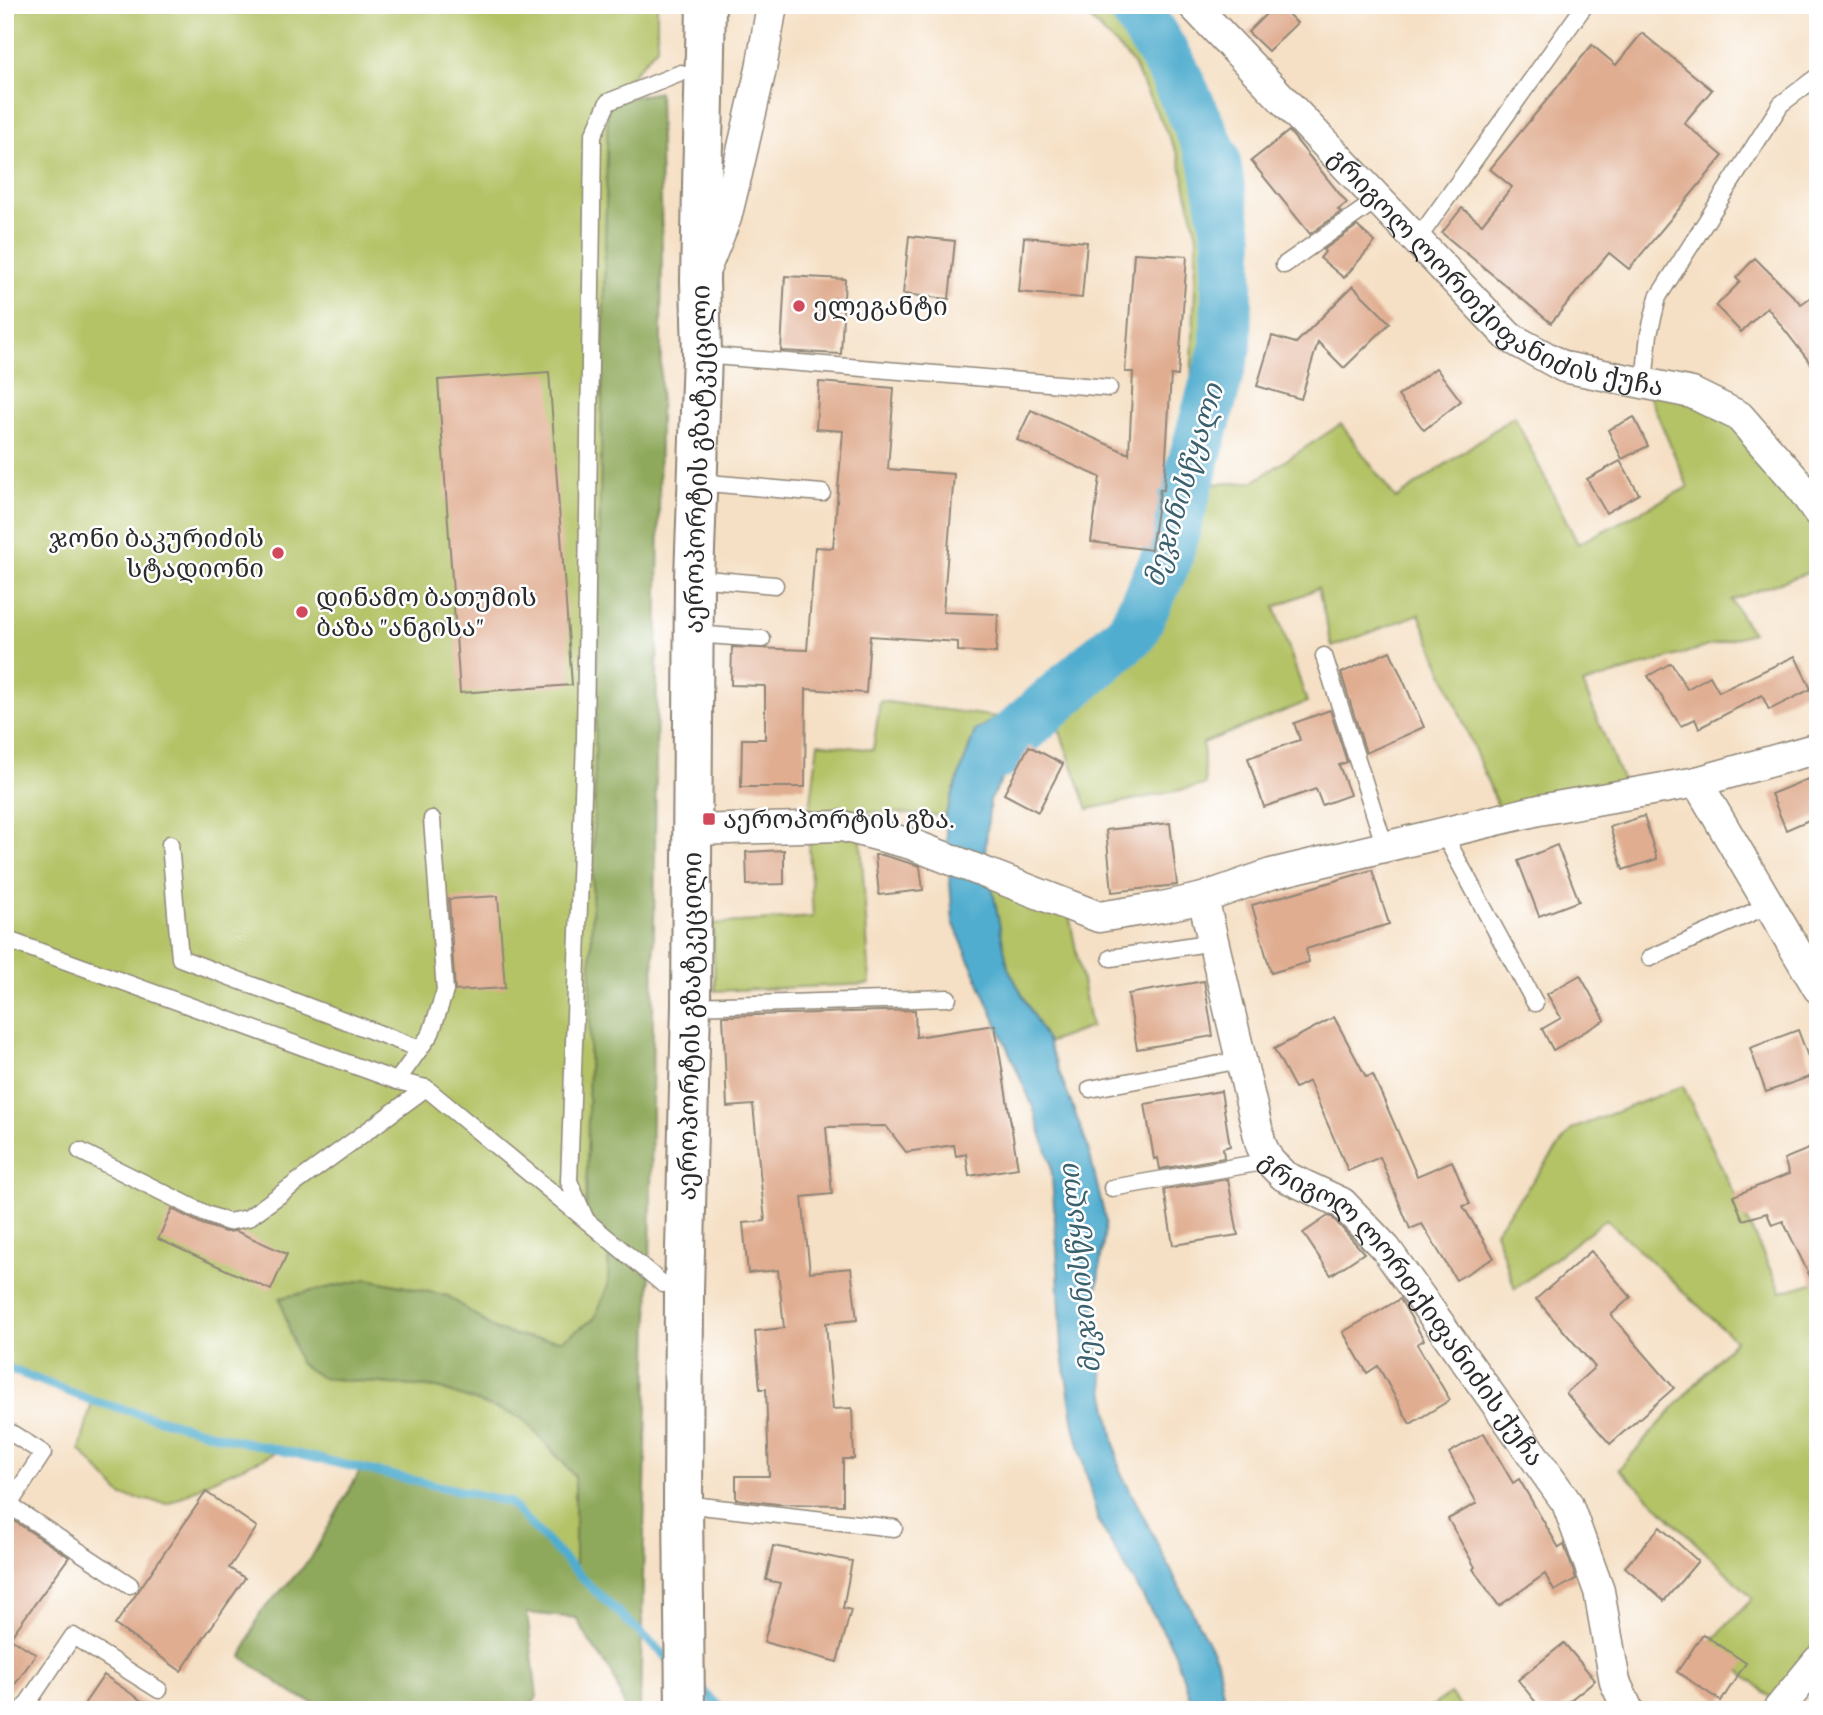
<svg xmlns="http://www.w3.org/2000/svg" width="1823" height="1715" viewBox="0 0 1823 1715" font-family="'EB Garamond','Noto Serif Georgian',serif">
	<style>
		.green { fill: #b4c366; stroke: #707748; stroke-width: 2 }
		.forest { fill: #8fa95b; stroke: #5d6a43; stroke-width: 2 }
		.water { fill: #51adcf; stroke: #3e6c7d; stroke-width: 2 }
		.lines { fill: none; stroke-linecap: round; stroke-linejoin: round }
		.stream { stroke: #51adcf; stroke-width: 9 }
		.river { stroke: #51adcf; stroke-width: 52 }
		.building { fill: #e0ad91 }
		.lane-casing { stroke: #908678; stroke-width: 19 }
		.street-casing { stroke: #908678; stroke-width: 33 }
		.highway-casing { stroke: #908678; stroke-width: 42 }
		.lane { stroke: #fff; stroke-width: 16 }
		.street { stroke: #fff; stroke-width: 30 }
		.highway { stroke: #fff; stroke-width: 38 }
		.poi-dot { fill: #d1495b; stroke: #fff; stroke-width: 2.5 }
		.labels { text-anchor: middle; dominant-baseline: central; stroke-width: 5; stroke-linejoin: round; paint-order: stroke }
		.street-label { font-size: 26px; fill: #2b2b2b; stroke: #fff }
		.poi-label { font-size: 26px; fill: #2b2b2b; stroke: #fff; text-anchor: start }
		.water-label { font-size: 28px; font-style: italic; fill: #3a5f6d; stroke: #fff }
	</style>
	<rect width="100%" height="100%" fill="#fff"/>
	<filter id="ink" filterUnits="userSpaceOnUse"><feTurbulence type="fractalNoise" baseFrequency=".0143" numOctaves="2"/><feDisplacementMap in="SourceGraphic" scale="14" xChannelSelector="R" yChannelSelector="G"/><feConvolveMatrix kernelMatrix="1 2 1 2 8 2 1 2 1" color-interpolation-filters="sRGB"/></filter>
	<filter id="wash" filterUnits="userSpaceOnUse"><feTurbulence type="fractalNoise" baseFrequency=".00686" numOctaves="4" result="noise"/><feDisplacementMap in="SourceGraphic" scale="28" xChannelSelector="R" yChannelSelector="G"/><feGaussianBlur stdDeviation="1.57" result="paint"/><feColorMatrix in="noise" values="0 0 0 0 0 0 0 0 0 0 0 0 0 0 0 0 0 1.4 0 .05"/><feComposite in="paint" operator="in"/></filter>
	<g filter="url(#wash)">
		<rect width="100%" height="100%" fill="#f5e0c5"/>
		<!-- green -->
		<g class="green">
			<path d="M5,5H657V47L608,102L586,1219L609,1239L608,1286L594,1319L562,1340L522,1337L496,1330L448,1296L368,1279L280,1298L322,1378L438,1388L523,1418L575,1476V1570L509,1502L282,1450L215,1479L168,1504L122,1496L80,1450L92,1401L5,1367Z"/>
			<path d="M1077,5H1133L1172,68L1214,158L1228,239L1226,346L1187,485L1253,482L1341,424L1396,499L1514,416L1578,544L1688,487L1644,383L1739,416L1818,512V569L1731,600L1752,633L1583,684L1628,794L1503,819L1419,614L1332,647L1318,588L1275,607L1307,702L1203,743L1205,785L1088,809L1044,688L1132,632L1166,560L1187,485L1197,237L1179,157L1132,62Z"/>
			<path d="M880,701L998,717L975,731L945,816L859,811L870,984L715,991L713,924L813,917L808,827L818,743L873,750Z"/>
			<path d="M985,852L1027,888L1067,904L1091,1027L1048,1043L1008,968Z"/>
			<path d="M1683,1086L1781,1292L1816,1282L1818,1284V1661L1781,1706L1709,1644L1753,1598L1619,1469L1735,1340L1606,1219L1515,1289L1495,1231L1572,1129Z"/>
			<path d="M1450,1694L1463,1710H1426Z"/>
		</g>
		<!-- forest -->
		<path class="forest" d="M659,92L662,253L650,1274L640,1710H626L612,1673L591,1644L576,1618L527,1613L537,1697L528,1710H332L295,1695L242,1657L260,1613L310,1560L361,1469L509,1502L575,1569V1476L523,1418L438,1388L322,1378L299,1363L280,1298L368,1279L448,1296L496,1330L522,1337L562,1340L594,1319L608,1286L609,1239L586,1220L608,102Z"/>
		<!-- water -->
		<path class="water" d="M1044,688L1056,719L1021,747L990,800L985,852L1008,968L1048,1043L1088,1147L1106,1222L1094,1309L1104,1389L1120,1471L1217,1660L1226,1710H1194L1173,1648L1098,1521L1074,1425L1062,1349L1057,1249L1051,1164L1033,1107L953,922L945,816L975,731Z"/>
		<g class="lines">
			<!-- stream -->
			<g class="stream">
				<path d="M5,1367L93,1401L231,1439L509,1502L591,1587L672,1662"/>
				<path d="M695,1684L723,1710"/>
			</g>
			<!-- river -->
			<path class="river" d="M997,754L1003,745L1132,632L1166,560L1226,346L1228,239L1214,158L1172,68L1133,5"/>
		</g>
		<g id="blocks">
			<!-- building -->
			<g class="building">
				<path d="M1275,5H1279L1297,23L1268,51L1248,32Z"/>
				<path d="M1642,33L1712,90L1684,123L1723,156L1629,269L1609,253L1551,323L1442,233L1462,208L1482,224L1512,187L1490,169L1592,45L1616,65Z"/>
				<path d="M1289,131L1347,203L1338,210L1341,212L1310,234L1251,161Z"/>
				<path d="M1357,226L1375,242L1344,278L1320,258L1325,252L1323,250Z"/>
				<path d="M909,236L955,241L949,299L903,294Z"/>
				<path d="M1024,237L1087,242L1082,298L1019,292Z"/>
				<path d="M1134,253L1187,256L1178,376L1171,375L1164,490H1160L1151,550L1091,542L1100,477L1017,440L1031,410L1129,454L1133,372H1125Z"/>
				<path d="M1755,258L1801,304L1818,292V373L1767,307L1741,332L1716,306L1740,282L1736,278Z"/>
				<path d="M785,276L845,279L841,354L781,351Z"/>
				<path d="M1353,286L1390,323L1344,368L1318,342L1301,399L1257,386L1272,336L1296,343Z"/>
				<path d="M1436,368L1461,401L1424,430L1398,396Z"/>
				<path d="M549,372L572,685L460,693L438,380Z"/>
				<path d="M819,382L894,388L888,469L954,474L943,612L998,614L996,653L958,651V642L870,636L866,693L806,689L805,787H741L742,739H765V686L731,685L732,647L807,650L815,547L833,548L843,431L816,429Z"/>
				<path d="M1634,417L1648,446L1622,459L1608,430Z"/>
				<path d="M1620,461L1639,494L1606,513L1587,479Z"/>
				<path d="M1390,651L1424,727L1366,753L1341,673Z"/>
				<path d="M1795,656L1811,689L1769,710L1762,695L1699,728L1695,719L1681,726L1648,676L1671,663L1687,689L1710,676L1719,692Z"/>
				<path d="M1330,710L1347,762L1339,765L1350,795L1322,805L1316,789L1264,807L1248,758L1300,740L1294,723Z"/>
				<path d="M1029,746L1063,764L1038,812L1004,794Z"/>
				<path d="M1818,775V816L1786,830L1771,794Z"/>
				<path d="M1644,816L1657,859L1623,870L1610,827Z"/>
				<path d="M1170,823L1177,885L1112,892L1106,830Z"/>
				<path d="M1557,845L1579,901L1539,916L1518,861Z"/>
				<path d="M784,850V884L747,885L746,852Z"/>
				<path d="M875,855H882L920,866L923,890L879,895Z"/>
				<path d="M1372,870L1389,924L1306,949L1309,962L1271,973L1252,905Z"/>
				<path d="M498,896L505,988L455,991L449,899Z"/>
				<path d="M1580,975L1605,1020L1553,1050L1542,1029L1561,1018L1547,994Z"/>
				<path d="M1204,981L1213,1036L1137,1049L1128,994Z"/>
				<path d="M915,1010L916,1037L995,1025L1018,1168L969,1176L966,1154L956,1156L954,1145L906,1152L886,1126L826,1127L832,1194L802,1197L810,1272L851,1268L857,1320L826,1323L833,1409L852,1408L854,1459H843V1505L777,1504L736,1499V1476H769L766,1389H760L755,1331L784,1328L778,1270L748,1273L743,1223L765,1221L753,1105L727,1107L723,1016Z"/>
				<path d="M1334,1017L1366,1077L1373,1075L1417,1176L1452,1161L1470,1204L1463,1206L1494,1258L1456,1280L1422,1224L1410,1229L1380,1157L1348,1171L1309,1081L1295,1088L1274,1049Z"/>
				<path d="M1798,1030L1815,1075L1766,1092L1750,1048Z"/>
				<path d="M1221,1091L1230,1146L1223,1148L1224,1158L1160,1169L1158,1158L1154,1159L1145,1104Z"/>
				<path d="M1818,1145V1293L1783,1221L1772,1225L1767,1213L1743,1220L1733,1196L1789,1174L1784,1159Z"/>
				<path d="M1228,1179L1238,1235L1173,1245L1164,1190Z"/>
				<path d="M172,1209L202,1224L225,1232L236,1231L287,1254L271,1290L158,1239Z"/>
				<path d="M1328,1216L1332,1217L1364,1253L1331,1275L1303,1233Z"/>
				<path d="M1591,1251L1631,1297L1611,1315L1674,1388L1610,1444L1566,1393L1595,1367L1536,1299Z"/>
				<path d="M1400,1299L1424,1340L1417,1344L1450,1400L1410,1424L1378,1366L1367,1373L1343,1332Z"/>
				<path d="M1484,1433L1513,1483L1519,1479L1559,1548L1564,1545L1576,1579L1554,1591L1545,1574L1499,1606L1473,1569L1475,1567L1448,1519L1477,1503L1449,1453Z"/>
				<path d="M206,1492L257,1527L229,1568L245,1578L181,1671L115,1625Z"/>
				<path d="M11,1519L69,1557L10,1638L36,1654L5,1699V1521Z"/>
				<path d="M1660,1527L1698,1561L1664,1601L1625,1567Z"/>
				<path d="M773,1546L852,1561L843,1608L851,1610L837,1662L764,1642L780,1583L766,1580Z"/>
				<path d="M1703,1634L1746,1663L1721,1701L1677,1672Z"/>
				<path d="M1564,1643L1595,1680L1558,1710H1542L1518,1680Z"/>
				<path d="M104,1675L155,1710H80Z"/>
			</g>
		</g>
	</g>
	<g filter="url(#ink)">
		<use href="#blocks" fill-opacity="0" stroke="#908678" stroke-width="2"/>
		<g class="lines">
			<!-- lane casing -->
			<g class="lane-casing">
				<g id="lane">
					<path d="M1417,240L1585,5"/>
					<path d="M1284,265L1378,199"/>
					<path d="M702,355L1109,388"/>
					<path d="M1644,383L1649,334L1658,297L1781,104L1818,76"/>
					<path d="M697,482L822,493"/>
					<path d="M694,578L775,585"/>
					<path d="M693,634L762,639"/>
					<path d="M1324,656L1385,847"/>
					<path d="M1443,833L1535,1003"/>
					<path d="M170,844L180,958L420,1049"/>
					<path d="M5,939L397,1081L431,1033L445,991L432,819"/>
					<path d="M1111,958L1214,942"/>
					<path d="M1650,958L1769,905"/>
					<path d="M691,1006L948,998"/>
					<path d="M397,1081L426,1088L663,1284"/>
					<path d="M1090,1089L1241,1060"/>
					<path d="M80,1151L206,1214L228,1222L248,1218L426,1088"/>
					<path d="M1112,1188L1269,1161"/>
					<path d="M586,1220L569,1181L585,740L593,136L608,102L681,73"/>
					<path d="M5,1429L43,1453L5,1511"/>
					<path d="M683,1504L894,1528"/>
					<path d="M9,1505L130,1585"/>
					<path d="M5,1709L6,1710"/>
					<path d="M23,1710L73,1636L159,1690"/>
				</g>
			</g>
			<!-- street casing -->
			<g class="street-casing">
				<g id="street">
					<path id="s1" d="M1193,5L1509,337L1564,367L1692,393L1739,416L1796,481L1818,512"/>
					<path d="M706,267L726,218L737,173L761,69L772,5"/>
					<path d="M1697,782L1818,988"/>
					<path d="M691,830L842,826L911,844L1099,917L1162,907L1203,898L1271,874L1539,810L1697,782L1818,748"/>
					<path id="s2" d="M1203,898L1261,1145L1269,1161L1284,1176L1342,1203L1386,1249L1567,1503L1599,1591L1615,1682L1628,1710"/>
					<path d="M1778,1710L1818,1661"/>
				</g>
			</g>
			<!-- highway casing -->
			<g class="highway-casing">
				<g id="highway">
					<path id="s3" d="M685,1710L683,1504L684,1291L691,1006L694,578L702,355L700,280L706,5"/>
				</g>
			</g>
			<!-- lane -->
			<use href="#lane" class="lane"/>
			<!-- street -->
			<use href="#street" class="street"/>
			<!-- highway -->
			<use href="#highway" class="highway"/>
		</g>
	</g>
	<!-- markers -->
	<g class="poi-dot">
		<circle cx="799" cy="306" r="7"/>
		<circle cx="278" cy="553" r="7"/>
		<circle cx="302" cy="612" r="7"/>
		<rect x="702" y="812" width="14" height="14" rx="3.5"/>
	</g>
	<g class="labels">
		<!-- street labels -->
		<g class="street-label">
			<text stroke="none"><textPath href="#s1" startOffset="413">გრიგოლ ლორთქიფანიძის ქუჩა</textPath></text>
			<text stroke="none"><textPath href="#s3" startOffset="1251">აეროპორტის გზატკეცილი</textPath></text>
			<text stroke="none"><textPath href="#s3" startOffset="684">აეროპორტის გზატკეცილი</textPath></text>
			<text stroke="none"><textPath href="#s2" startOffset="474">გრიგოლ ლორთქიფანიძის ქუჩა</textPath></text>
		</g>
		<!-- poi labels -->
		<g class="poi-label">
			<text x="813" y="306">ელეგანტი</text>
			<text x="264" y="538" text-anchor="end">ჯონი ბაკურიძის<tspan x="264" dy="30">სტადიონი</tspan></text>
			<text x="316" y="597">დინამო ბათუმის<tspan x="316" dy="30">ბაზა "ანგისა"</tspan></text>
			<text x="723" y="819">აეროპორტის გზა.</text>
		</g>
		<!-- water labels -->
		<g class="water-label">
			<text transform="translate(1183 485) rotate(-73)">მეჯინისწყალი</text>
			<text transform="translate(1079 1269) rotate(-96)">მეჯინისწყალი</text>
		</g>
	</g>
	<!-- margin -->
	<rect width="1823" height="1715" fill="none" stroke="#fff" stroke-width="28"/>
</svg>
